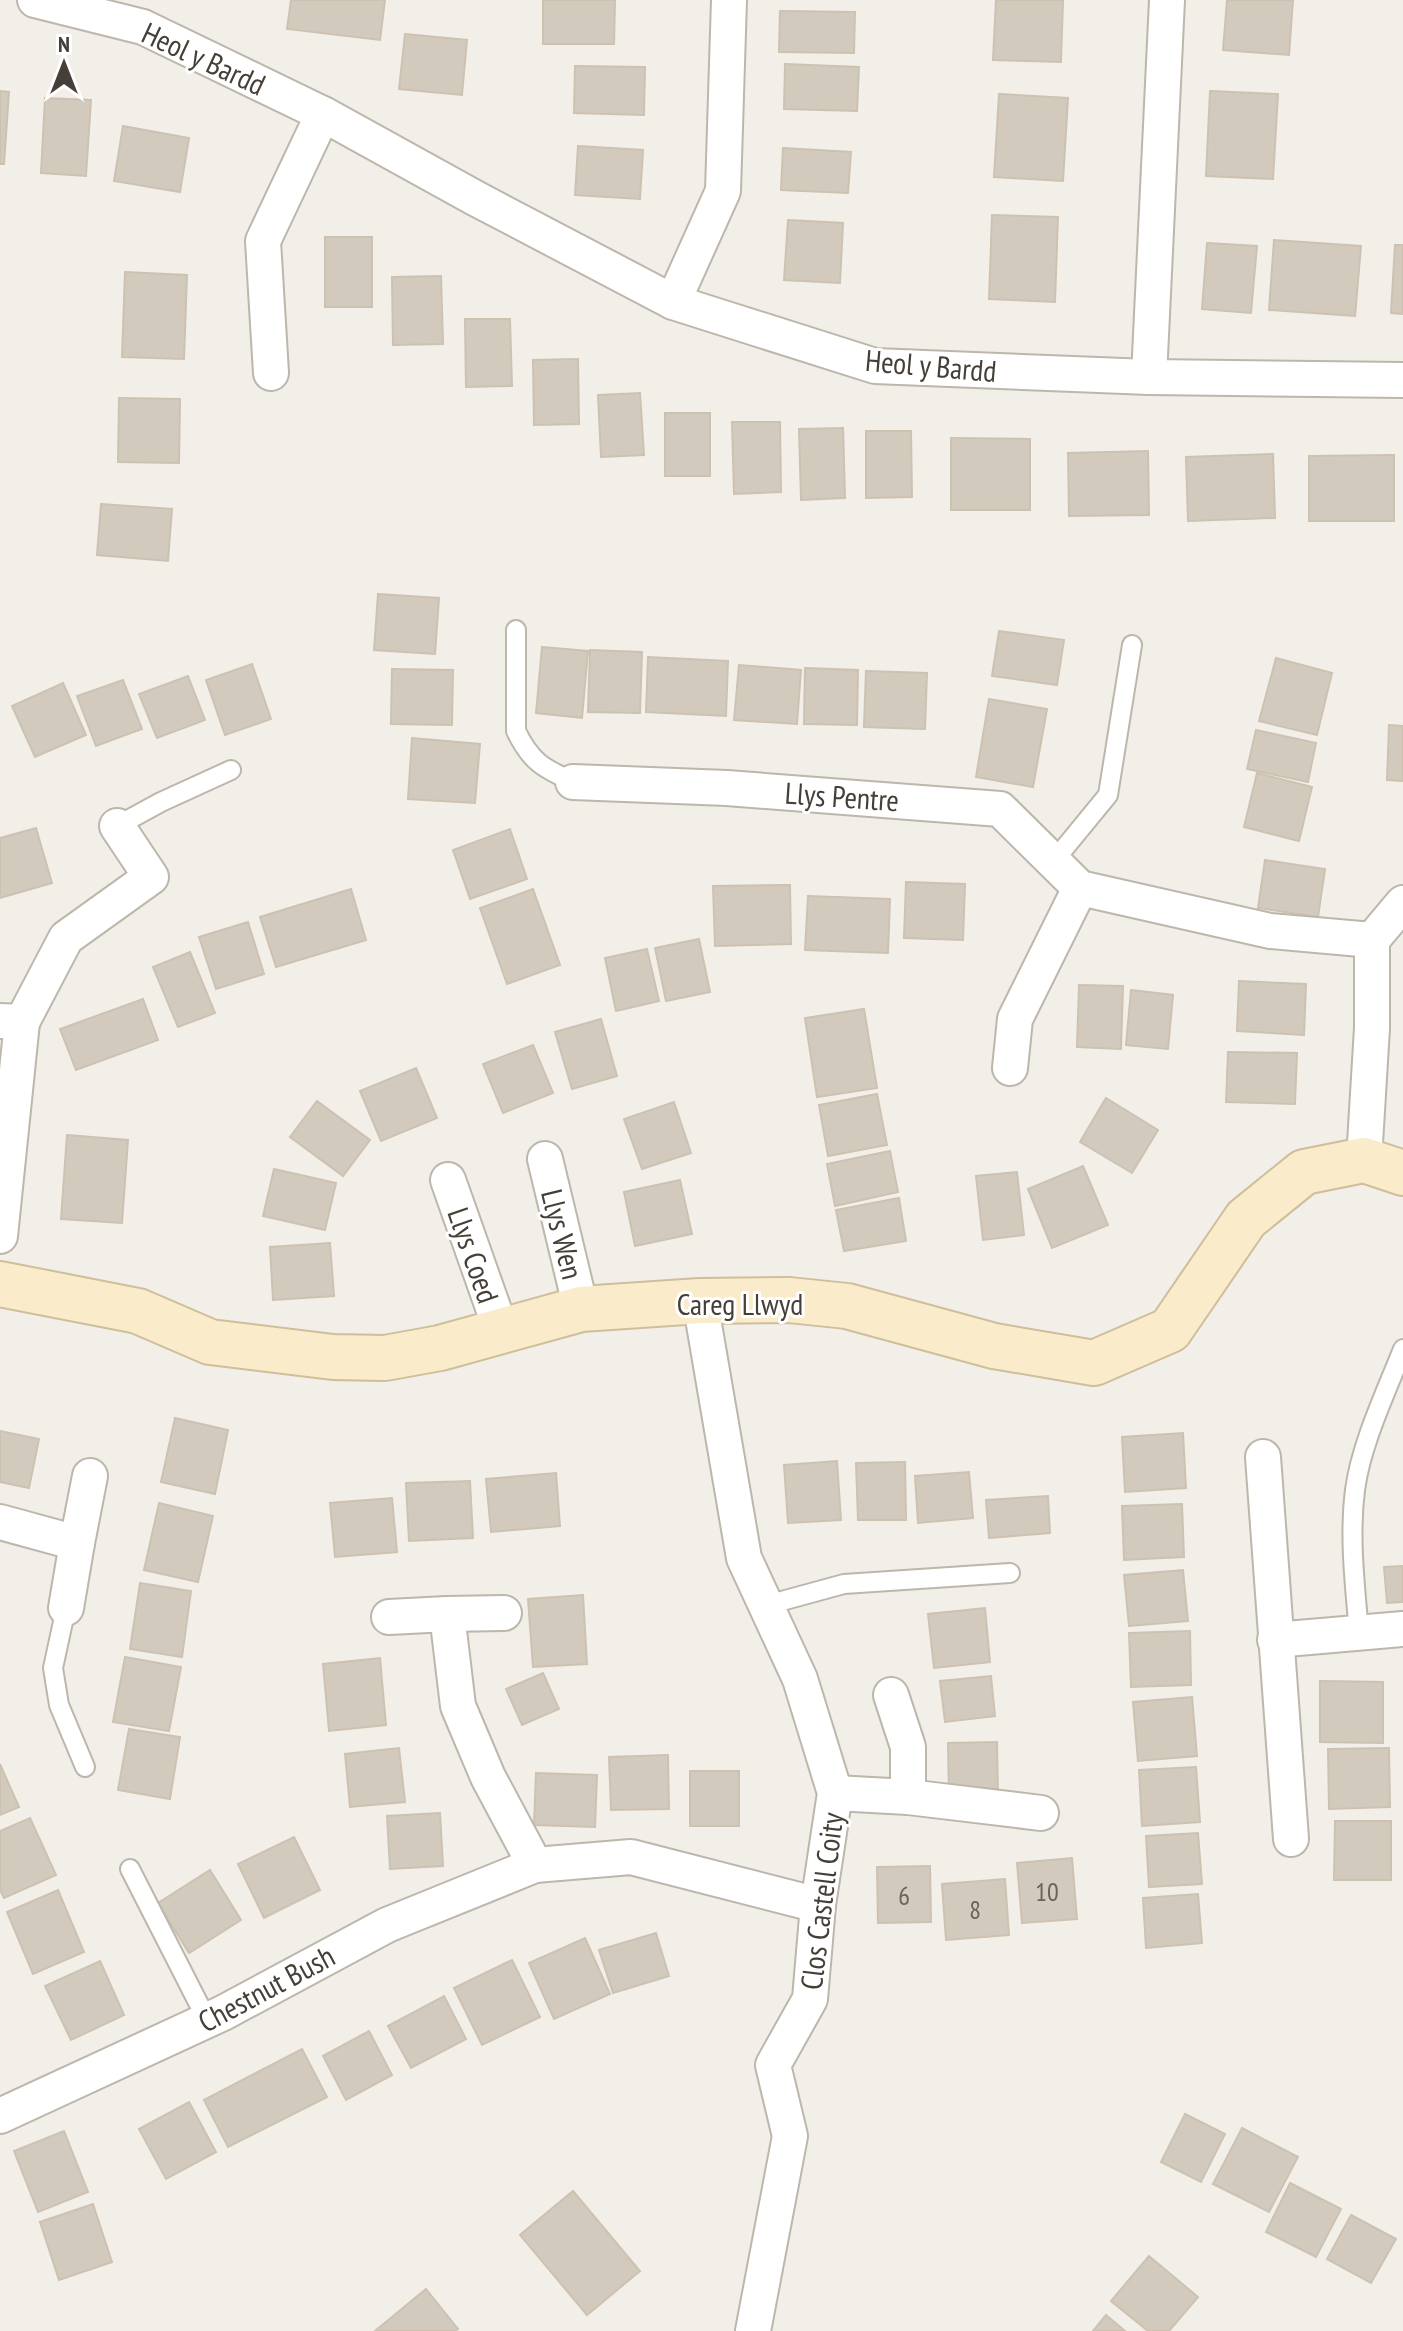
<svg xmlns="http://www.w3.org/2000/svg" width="1403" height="2331" viewBox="0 0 1403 2331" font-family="'PT Sans Narrow',sans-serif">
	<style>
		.building { fill: #d3cabe; stroke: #cdc1b2; stroke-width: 2 }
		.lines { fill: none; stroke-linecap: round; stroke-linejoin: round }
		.lane-casing { stroke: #bdb6ab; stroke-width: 22 }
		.street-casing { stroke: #bdb6ab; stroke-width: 38 }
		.secondary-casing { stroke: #cebe9b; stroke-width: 48 }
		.lane { stroke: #fff; stroke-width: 18 }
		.street { stroke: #fff; stroke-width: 34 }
		.secondary { stroke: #faeccb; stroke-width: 44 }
		.labels { text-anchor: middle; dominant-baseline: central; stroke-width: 6; stroke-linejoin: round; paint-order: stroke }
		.number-label { font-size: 26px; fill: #686259 }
		.street-label { font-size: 30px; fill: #453f37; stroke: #fff }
	</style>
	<rect width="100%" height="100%" fill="#f2efe8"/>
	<!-- building -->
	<g class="building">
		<path d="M291,0H385L380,40L287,29Z"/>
		<path d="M543,0H615L614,44H543Z"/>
		<path d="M996,0H1063L1061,62L993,60Z"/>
		<path d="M1227,0H1293L1289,55L1223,50Z"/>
		<path d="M780,11L855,12L854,53L779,52Z"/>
		<path d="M405,34L467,40L462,95L399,89Z"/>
		<path d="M785,64L859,67L857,111L784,109Z"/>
		<path d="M575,66L645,67L644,115L574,113Z"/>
		<path d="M0,91L9,92L4,164H0Z"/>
		<path d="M1210,91L1278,94L1273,179L1206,176Z"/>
		<path d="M999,94L1068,98L1063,181L994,177Z"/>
		<path d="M45,98L91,100L86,176L41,173Z"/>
		<path d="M123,126L189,138L180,192L114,181Z"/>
		<path d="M578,146L643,150L640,199L575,195Z"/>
		<path d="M783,148L851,152L848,193L781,190Z"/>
		<path d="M992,215L1058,217L1055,302L989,299Z"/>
		<path d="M788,220L843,223L840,283L784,280Z"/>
		<rect x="325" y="237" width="47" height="70"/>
		<path d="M1274,240L1361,246L1355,316L1269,310Z"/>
		<path d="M1207,243L1257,246L1251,313L1202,309Z"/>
		<path d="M1395,245H1403V314L1391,313Z"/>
		<path d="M125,272L187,275L184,359L122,357Z"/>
		<path d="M441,276L443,344L393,345L392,277Z"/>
		<path d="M465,319H510L512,386L466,387Z"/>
		<path d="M578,359L579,424L534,425L533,360Z"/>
		<path d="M640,393L644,455L601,457L598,395Z"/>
		<path d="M119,398L180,399L179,463L118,462Z"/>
		<rect x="665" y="413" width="45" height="63"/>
		<path d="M732,422H780L781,492L734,494Z"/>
		<path d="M843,428L845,498L801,500L799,429Z"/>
		<path d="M866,431H911L912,497L866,498Z"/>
		<path d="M951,438L1030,439V510H951Z"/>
		<path d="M1148,451L1149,515L1069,516L1068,453Z"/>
		<path d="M1273,454L1275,518L1188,521L1186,457Z"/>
		<path d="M1394,455V521H1309V456Z"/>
		<path d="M101,504L172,509L168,561L97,555Z"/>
		<path d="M378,594L439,598L435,654L374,650Z"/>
		<path d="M999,631L1064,640L1057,685L992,676Z"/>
		<path d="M542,647L588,651L582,718L536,713Z"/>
		<path d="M590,650L642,652L640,713L588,712Z"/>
		<path d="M648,657L728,661L726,716L646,712Z"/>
		<path d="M1276,658L1332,673L1317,735L1259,721Z"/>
		<path d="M252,664L271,719L225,735L206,680Z"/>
		<path d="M739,665L801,670L797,724L734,720Z"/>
		<path d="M805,668L858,670L857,725L804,724Z"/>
		<path d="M392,669L453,670L452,725L391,724Z"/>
		<path d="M866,671L927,673L925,729L864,727Z"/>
		<path d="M188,676L205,720L157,738L139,694Z"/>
		<path d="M123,680L142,729L96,746L77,696Z"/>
		<path d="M63,683L86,735L35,757L12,706Z"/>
		<path d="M989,699L1047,709L1033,787L976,777Z"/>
		<path d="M1389,725L1403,726V781L1387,780Z"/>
		<path d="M1256,730L1316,743L1308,782L1247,769Z"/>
		<path d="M412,738L480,744L475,803L408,799Z"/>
		<path d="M1257,773L1312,787L1299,841L1244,827Z"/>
		<path d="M36,828L52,883L0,898V838Z"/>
		<path d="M510,829L527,879L470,899L453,850Z"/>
		<path d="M1265,860L1325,869L1318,917L1258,908Z"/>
		<path d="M906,882L965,884L963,940L904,938Z"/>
		<path d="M790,885L791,944L715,946L713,886Z"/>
		<path d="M351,889L366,940L276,967L260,917Z"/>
		<path d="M533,889L560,965L507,984L480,908Z"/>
		<path d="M808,896L890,899L888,953L805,950Z"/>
		<path d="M248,922L264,974L216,989L199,937Z"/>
		<path d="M699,939L710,992L666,1001L655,948Z"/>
		<path d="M647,949L659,1001L616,1011L605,958Z"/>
		<path d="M190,952L215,1013L178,1027L153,967Z"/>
		<path d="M1239,981L1306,984L1304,1035L1237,1031Z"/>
		<path d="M1079,985L1123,986L1121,1049L1077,1047Z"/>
		<path d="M1131,990L1173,995L1168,1049L1126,1045Z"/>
		<path d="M143,999L158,1040L76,1070L60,1029Z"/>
		<path d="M864,1009L877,1088L817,1097L805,1018Z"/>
		<path d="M601,1019L617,1076L572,1089L555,1032Z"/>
		<path d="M533,1045L553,1093L503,1113L483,1064Z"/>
		<path d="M1228,1052L1297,1053L1295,1104L1226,1102Z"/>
		<path d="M416,1068L437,1118L381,1141L360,1091Z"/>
		<path d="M877,1094L887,1145L828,1156L819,1105Z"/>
		<path d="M1106,1098L1158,1130L1132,1173L1080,1142Z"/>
		<path d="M317,1101L370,1140L343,1176L290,1137Z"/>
		<path d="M674,1102L691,1153L642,1169L624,1119Z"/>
		<path d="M67,1135L128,1140L122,1223L61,1219Z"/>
		<path d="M890,1151L898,1192L835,1206L827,1164Z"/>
		<path d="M1083,1166L1108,1225L1052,1248L1028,1189Z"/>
		<path d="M274,1169L336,1183L325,1230L263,1216Z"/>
		<path d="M1017,1172L1024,1235L983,1240L976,1176Z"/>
		<path d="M680,1180L692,1234L635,1246L624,1192Z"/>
		<path d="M899,1198L906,1241L844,1251L836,1210Z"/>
		<path d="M330,1243L334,1296L273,1300L270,1247Z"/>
		<path d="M175,1418L228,1430L215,1494L161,1482Z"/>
		<path d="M0,1431L39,1439L29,1488L0,1482Z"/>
		<path d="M1183,1433L1186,1488L1125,1492L1122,1437Z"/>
		<path d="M837,1461L841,1520L788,1523L784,1465Z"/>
		<path d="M905,1462L906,1520H858L856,1463Z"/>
		<path d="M969,1472L973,1518L918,1523L915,1476Z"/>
		<path d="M556,1473L560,1526L491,1532L486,1479Z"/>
		<path d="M470,1481L473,1538L409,1541L406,1483Z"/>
		<path d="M1048,1496L1050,1533L989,1538L986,1500Z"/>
		<path d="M392,1498L397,1552L335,1557L330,1503Z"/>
		<path d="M159,1503L213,1516L198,1582L144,1570Z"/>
		<path d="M1182,1504L1184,1557L1124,1560L1122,1506Z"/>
		<path d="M1403,1566V1602L1387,1603L1384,1567Z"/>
		<path d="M1183,1570L1188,1621L1129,1626L1124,1575Z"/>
		<path d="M140,1583L191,1591L182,1657L130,1649Z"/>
		<path d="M583,1595L587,1664L533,1667L528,1599Z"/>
		<path d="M985,1608L990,1662L934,1668L928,1614Z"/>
		<path d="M1190,1631L1191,1685L1131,1687L1129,1633Z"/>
		<path d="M125,1657L181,1667L169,1731L113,1722Z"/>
		<path d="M380,1658L386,1725L329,1731L323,1664Z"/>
		<path d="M543,1673L559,1709L522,1725L506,1689Z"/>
		<path d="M991,1676L995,1716L945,1722L940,1681Z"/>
		<path d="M1320,1681L1383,1682V1743L1320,1742Z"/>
		<path d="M1192,1697L1197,1756L1138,1761L1133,1702Z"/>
		<path d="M129,1729L180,1737L170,1799L118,1790Z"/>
		<path d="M997,1742L998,1798L949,1799L948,1743Z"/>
		<path d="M399,1748L405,1802L350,1807L345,1754Z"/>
		<path d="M1389,1748L1390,1807L1329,1809L1328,1749Z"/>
		<path d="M668,1755L669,1809L611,1810L609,1757Z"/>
		<path d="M0,1764L19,1807L0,1815Z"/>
		<path d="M1196,1767L1200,1822L1142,1826L1139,1770Z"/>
		<rect x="690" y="1771" width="49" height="55"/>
		<path d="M536,1773L597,1775L595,1827L534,1825Z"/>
		<path d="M440,1813L443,1866L390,1869L387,1816Z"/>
		<path d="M30,1818L56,1875L4,1898L0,1890V1831Z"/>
		<path d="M1335,1821H1391V1880H1334Z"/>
		<path d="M1198,1833L1202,1884L1149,1887L1146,1836Z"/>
		<path d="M294,1837L320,1890L264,1918L238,1864Z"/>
		<path d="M1072,1858L1077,1919L1022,1923L1017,1863Z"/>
		<path d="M930,1866L931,1922L878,1923L877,1867Z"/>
		<path d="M210,1870L241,1920L189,1953L158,1903Z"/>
		<path d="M1005,1879L1009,1935L946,1940L942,1884Z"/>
		<path d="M58,1890L84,1952L33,1974L7,1912Z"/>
		<path d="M1198,1894L1202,1943L1146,1948L1143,1898Z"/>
		<path d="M656,1933L669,1976L613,1993L599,1950Z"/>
		<path d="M585,1938L610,1994L554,2019L529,1963Z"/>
		<path d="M512,1960L540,2017L482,2045L454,1988Z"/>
		<path d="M100,1961L124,2015L71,2040L45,1986Z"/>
		<path d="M444,1996L466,2039L411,2068L388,2026Z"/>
		<path d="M369,2031L392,2075L346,2100L323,2056Z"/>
		<path d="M302,2049L327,2097L228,2147L204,2100Z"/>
		<path d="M189,2102L216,2152L166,2179L139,2129Z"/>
		<path d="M1185,2114L1225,2134L1201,2182L1161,2162Z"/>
		<path d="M1242,2128L1298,2157L1269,2212L1213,2184Z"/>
		<path d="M64,2131L88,2192L38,2212L14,2151Z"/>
		<path d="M1290,2183L1341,2209L1316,2257L1266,2232Z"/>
		<path d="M573,2191L640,2271L587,2315L520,2235Z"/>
		<path d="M93,2204L112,2262L59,2280L40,2222Z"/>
		<path d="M1351,2215L1396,2239L1371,2283L1327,2259Z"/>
		<path d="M1149,2256L1198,2297L1169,2331H1148L1111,2301Z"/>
		<path d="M426,2289L458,2329L455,2331H375Z"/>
		<path d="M1106,2315L1125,2331H1093Z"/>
	</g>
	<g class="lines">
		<!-- lane casing -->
		<g class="lane-casing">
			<g id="lane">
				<path d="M516,630V731C531,762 543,768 573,782"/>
				<path d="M117,826L161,802L231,770"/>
				<path d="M1053,862L1108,795L1132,645"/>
				<path d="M767,1605L844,1584L1010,1573"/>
				<path d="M66,1608L53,1668L59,1705L85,1767"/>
				<path d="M1359,1633C1355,1586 1349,1537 1355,1490C1361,1444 1386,1392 1403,1349"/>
				<path d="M130,1869L207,2020"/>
			</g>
		</g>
		<!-- street casing -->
		<g class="street-casing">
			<g id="street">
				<path d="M35,0L143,27L323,114L475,198L673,302L875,366L1149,377L1403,380"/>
				<path d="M673,302L723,191L729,0"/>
				<path d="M271,373L263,241L323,114"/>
				<path d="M1149,377L1167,0"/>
				<path d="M573,782L727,788L1000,809L1080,888L1270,931L1372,940"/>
				<path d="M22,1022L66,938L151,877L117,826"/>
				<path d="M1010,1068L1015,1019L1080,888"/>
				<path d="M545,1159L581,1309"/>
				<path d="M1364,1160L1372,1028V940L1403,903"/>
				<path d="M448,1180L501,1330"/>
				<path d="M0,1236L22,1022L0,1021"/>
				<path d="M700,1301L744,1558L800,1679L835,1793L818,1905L810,1999L773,2065L790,2136L753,2331"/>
				<path d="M1263,1457L1291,1839"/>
				<path d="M0,1522L77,1543L66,1608"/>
				<path d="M77,1543L90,1476"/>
				<path d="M447,1614L504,1613"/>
				<path d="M389,1617L447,1614L458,1706L488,1777L535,1865"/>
				<path d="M1275,1640L1403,1629"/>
				<path d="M891,1695L908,1747V1797"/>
				<path d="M835,1793L908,1797L1041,1813"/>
				<path d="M0,2116L223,2013L387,1925L535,1865L631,1857L818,1905"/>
			</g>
		</g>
		<!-- secondary casing -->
		<g class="secondary-casing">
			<path id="secondary" d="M0,1284L138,1311L210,1342L333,1357L385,1358L440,1348L581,1309L700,1301L789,1300L847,1306L994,1346L1094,1363L1170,1330L1246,1219L1304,1172L1364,1160L1403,1173"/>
		</g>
		<!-- lane -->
		<use href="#lane" class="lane"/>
		<!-- street -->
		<use href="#street" class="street"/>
		<!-- secondary -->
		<use href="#secondary" class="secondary"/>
	</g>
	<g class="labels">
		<!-- number labels -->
		<g class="number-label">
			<text x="1047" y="1891">10</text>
			<text x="904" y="1895">6</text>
			<text x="975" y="1909">8</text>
		</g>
		<!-- street labels -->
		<g class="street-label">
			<text transform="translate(204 58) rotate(25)">Heol y Bardd</text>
			<text transform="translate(931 365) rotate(5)">Heol y Bardd</text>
			<text transform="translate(842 796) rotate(4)">Llys Pentre</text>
			<text transform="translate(563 1234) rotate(76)">Llys Wen</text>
			<text transform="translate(474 1255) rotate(71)">Llys Coed</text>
			<text x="740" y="1303">Careg Llwyd</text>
			<text transform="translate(821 1901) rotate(-83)">Clos Castell Coity</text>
			<text transform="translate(266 1988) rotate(-28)">Chestnut Bush</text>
		</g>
	</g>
	<!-- north arrow -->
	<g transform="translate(64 64)" stroke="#ffffff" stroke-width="6" paint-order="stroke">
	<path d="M0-6L14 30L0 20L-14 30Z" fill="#453f37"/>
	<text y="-12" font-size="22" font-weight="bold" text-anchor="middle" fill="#453f37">N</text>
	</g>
</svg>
